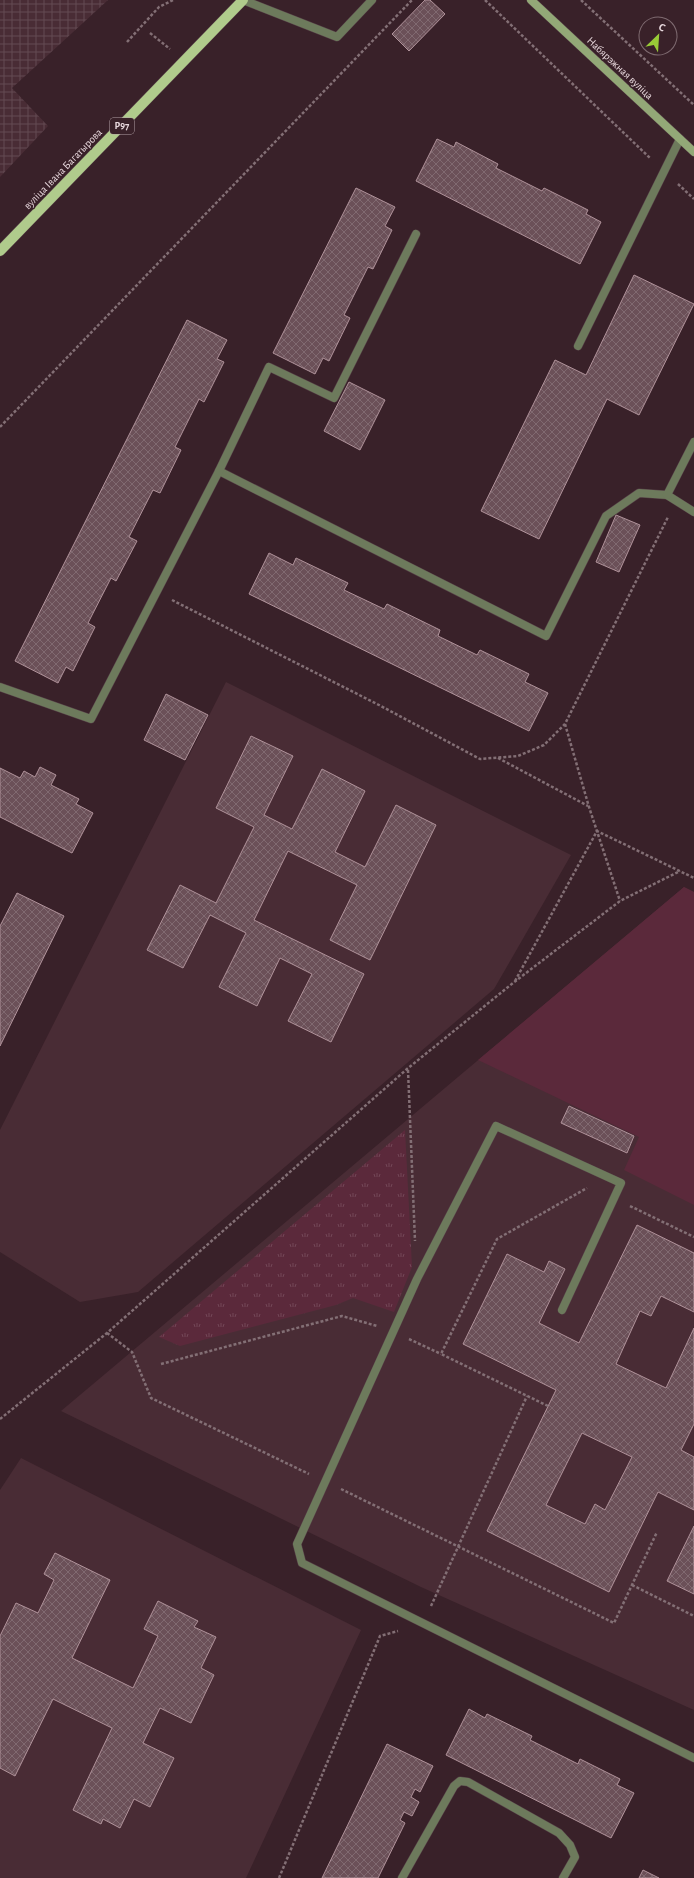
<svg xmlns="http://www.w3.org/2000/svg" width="694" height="1878" viewBox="0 0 694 1878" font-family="'Alegreya Sans',sans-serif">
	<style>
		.built { fill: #492c35 }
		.industrial { fill: url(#industrial-grid) }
		.grass { fill: url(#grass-tufts) }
		.pitch { fill: #5b293b }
		.building { fill: url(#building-cross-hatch); stroke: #b0929a; fill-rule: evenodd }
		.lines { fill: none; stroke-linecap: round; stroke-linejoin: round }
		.service-casing { stroke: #553e46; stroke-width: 9 }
		.secondary-casing { stroke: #553e46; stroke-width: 9 }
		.primary-casing { stroke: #553e46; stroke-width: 11 }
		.path { stroke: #836f75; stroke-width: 2.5; stroke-dasharray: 3 2; stroke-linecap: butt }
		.service { stroke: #6d7a5c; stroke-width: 8 }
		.secondary { stroke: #93a877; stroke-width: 8 }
		.primary { stroke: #b0cb8c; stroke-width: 10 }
		.labels { text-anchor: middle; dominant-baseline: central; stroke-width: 3; stroke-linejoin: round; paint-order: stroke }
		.shield { fill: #392129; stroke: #b4a2a8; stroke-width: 1 }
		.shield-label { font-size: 10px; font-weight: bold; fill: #e9d9de }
		.street-label { font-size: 11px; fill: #e9d9de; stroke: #392129 }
	</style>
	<defs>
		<pattern id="industrial-grid" width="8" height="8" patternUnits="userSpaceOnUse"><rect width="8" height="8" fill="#492c35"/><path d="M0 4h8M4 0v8" fill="none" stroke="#634a52"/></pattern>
		<pattern id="grass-tufts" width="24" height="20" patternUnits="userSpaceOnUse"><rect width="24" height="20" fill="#5b293b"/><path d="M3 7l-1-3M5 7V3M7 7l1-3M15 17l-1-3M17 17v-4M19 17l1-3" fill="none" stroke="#734757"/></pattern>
		<pattern id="building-cross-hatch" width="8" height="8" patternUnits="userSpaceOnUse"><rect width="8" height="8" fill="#6b5058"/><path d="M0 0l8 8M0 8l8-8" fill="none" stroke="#806970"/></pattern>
	</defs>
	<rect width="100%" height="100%" fill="#392129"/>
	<!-- built -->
	<g class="built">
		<path d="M226,682L571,855L494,989L138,1292L80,1302L0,1252V1130Z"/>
		<path d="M684,887L694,892V1710L421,1587L61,1411Z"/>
		<path d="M21,1458L361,1630L246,1878H0V1490Z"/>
	</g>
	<!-- industrial -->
	<path class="industrial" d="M0,0H108L12,88L48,126L0,177Z"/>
	<!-- grass -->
	<path class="grass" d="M405,1130L412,1267L394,1312L353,1298L336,1305L180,1346L159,1337Z"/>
	<!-- pitch -->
	<path class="pitch" d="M684,887L694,892V1205L624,1170L639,1137L478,1060Z"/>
	<!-- building -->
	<g class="building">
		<path d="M425,0H430L445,14L409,51L392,34Z"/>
		<path d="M437,139L454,147L456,142L498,164L496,168L542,191L544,188L588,210L586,214L601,222L580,264L416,181Z"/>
		<path d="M356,188L395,207L385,226L392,230L373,269L368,267L344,315L350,318L329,361L323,358L315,374L273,353Z"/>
		<path d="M634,275L694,304L639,415L607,399L539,539L481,511L555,360L586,375Z"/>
		<path d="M187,320L227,340L217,359L224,362L204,402L199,399L175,447L181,450L160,493L153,490L129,537L137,541L116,581L111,578L88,623L95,627L73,671L66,667L58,683L15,661Z"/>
		<path d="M349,382L385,400L360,450L324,431Z"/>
		<path d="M616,515L640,525L619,572L596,562Z"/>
		<path d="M269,553L293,565L296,558L348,583L344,590L384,609L387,604L440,630L438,636L477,655L480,650L529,674L525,682L548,693L529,731L249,594Z"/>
		<path d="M166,694L208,715L185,760L144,740Z"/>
		<path d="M251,736L293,756L264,815L292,829L322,769L365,791L335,852L365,867L396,805L436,825L370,960L330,940L357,885L288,851L254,920L364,974L331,1042L288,1021L312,974L280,958L257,1006L219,987L246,933L210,915L183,968L147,950L180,885L216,903L254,827L216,808Z"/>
		<path d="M40,767L56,775L51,785L79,799L76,804L93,813L72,853L0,817V768L20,778L24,771L35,777Z"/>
		<path d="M17,893L64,916L0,1046V926Z"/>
		<path d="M569,1106L634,1136L627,1153L561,1123Z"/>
		<path d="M637,1225L694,1253V1312L661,1296L651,1316L640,1311L616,1364L666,1388L694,1328V1424L681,1450L694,1457V1510L658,1492L609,1592L487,1531L556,1390L463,1344L507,1254L544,1272L549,1261L565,1269L539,1323L579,1343ZM582,1433L632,1457L605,1510L595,1504L585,1524L546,1505Z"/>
		<path d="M694,1526V1594L667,1581Z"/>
		<path d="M55,1553L110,1580L72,1658L133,1688L158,1636L144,1629L158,1601L198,1621L194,1627L216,1637L201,1668L214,1675L191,1723L160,1708L143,1743L174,1758L150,1807L134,1799L120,1828L103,1819L101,1824L73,1810L112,1728L53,1699L15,1776L0,1768V1636L16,1603L38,1613L54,1580L44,1574Z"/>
		<path d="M469,1709L485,1718L487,1714L532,1736L530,1740L578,1764L580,1759L620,1779L617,1785L634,1793L611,1838L446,1755Z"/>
		<path d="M387,1744L433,1766L420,1792L415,1789L411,1797L419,1802L412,1816L404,1812L400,1820L405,1823L378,1878H322Z"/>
		<path d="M643,1870L659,1878H639Z"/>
	</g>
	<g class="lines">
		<!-- service casing -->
		<g class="service-casing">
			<g id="service">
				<path d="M243,0L337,37L372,0"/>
				<path d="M578,346L680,139"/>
				<path d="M219,471L546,636L606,516L639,493L667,495L694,512"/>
				<path d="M667,495L694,442"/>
				<path d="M0,687L91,719L219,471L269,367L334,398L416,234"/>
				<path d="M562,1310L621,1183L496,1126L417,1279L297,1544L302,1563L694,1758"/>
				<path d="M402,1878L454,1786L460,1781L468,1782L559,1833L570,1845L575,1857L563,1878"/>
			</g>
		</g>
		<!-- secondary casing -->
		<g class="secondary-casing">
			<path id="secondary" d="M531,0L694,152"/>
		</g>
		<!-- primary casing -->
		<g class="primary-casing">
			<path id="primary" d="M0,251L243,0"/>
		</g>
		<!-- path -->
		<g class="path">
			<path d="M485,0L651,159"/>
			<path d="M581,0L694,105"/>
			<path d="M150,33L170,49"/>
			<path d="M127,42L159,7L173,0"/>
			<path d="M678,184L694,199"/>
			<path d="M0,427L412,0"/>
			<path d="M172,600L379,705L480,759L518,756L544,745L565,724L668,517"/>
			<path d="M565,724L589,807L620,901"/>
			<path d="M498,758L588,806"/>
			<path d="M515,981L597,831L694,878"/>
			<path d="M408,1070L415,1241"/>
			<path d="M630,1206L694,1237"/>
			<path d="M107,1333L132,1352L151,1398L309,1474"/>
			<path d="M409,1339L441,1354"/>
			<path d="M161,1364L342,1316L377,1326"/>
			<path d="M548,1406L441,1354L497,1239L587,1188"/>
			<path d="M0,1419L107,1333L407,1069L513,983L620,901L680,871"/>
			<path d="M341,1489L614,1623L657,1532"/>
			<path d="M632,1585L694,1616"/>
			<path d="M431,1606L527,1396"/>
			<path d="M279,1878L380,1636L398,1631"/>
		</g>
		<!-- service -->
		<use href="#service" class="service"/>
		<!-- secondary -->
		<use href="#secondary" class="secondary"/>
		<!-- primary -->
		<use href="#primary" class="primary"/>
	</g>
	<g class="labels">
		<!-- shield labels -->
		<rect class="shield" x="110" y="118" width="24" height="16" rx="3"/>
		<g class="shield-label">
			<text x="122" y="126">Р97</text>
		</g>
		<!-- street labels -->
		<g class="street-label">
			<text transform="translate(620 68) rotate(43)">Набярэжная вуліца</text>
			<text transform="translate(63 169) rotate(-46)">вуліца Івана Багатырова</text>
		</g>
	</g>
	<!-- north arrow -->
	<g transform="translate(658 36) rotate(25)"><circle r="19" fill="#392129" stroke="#7f6b71"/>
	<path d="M0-3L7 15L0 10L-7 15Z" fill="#98cb37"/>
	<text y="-6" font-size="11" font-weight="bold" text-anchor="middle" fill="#e9d9de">С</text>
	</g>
</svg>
